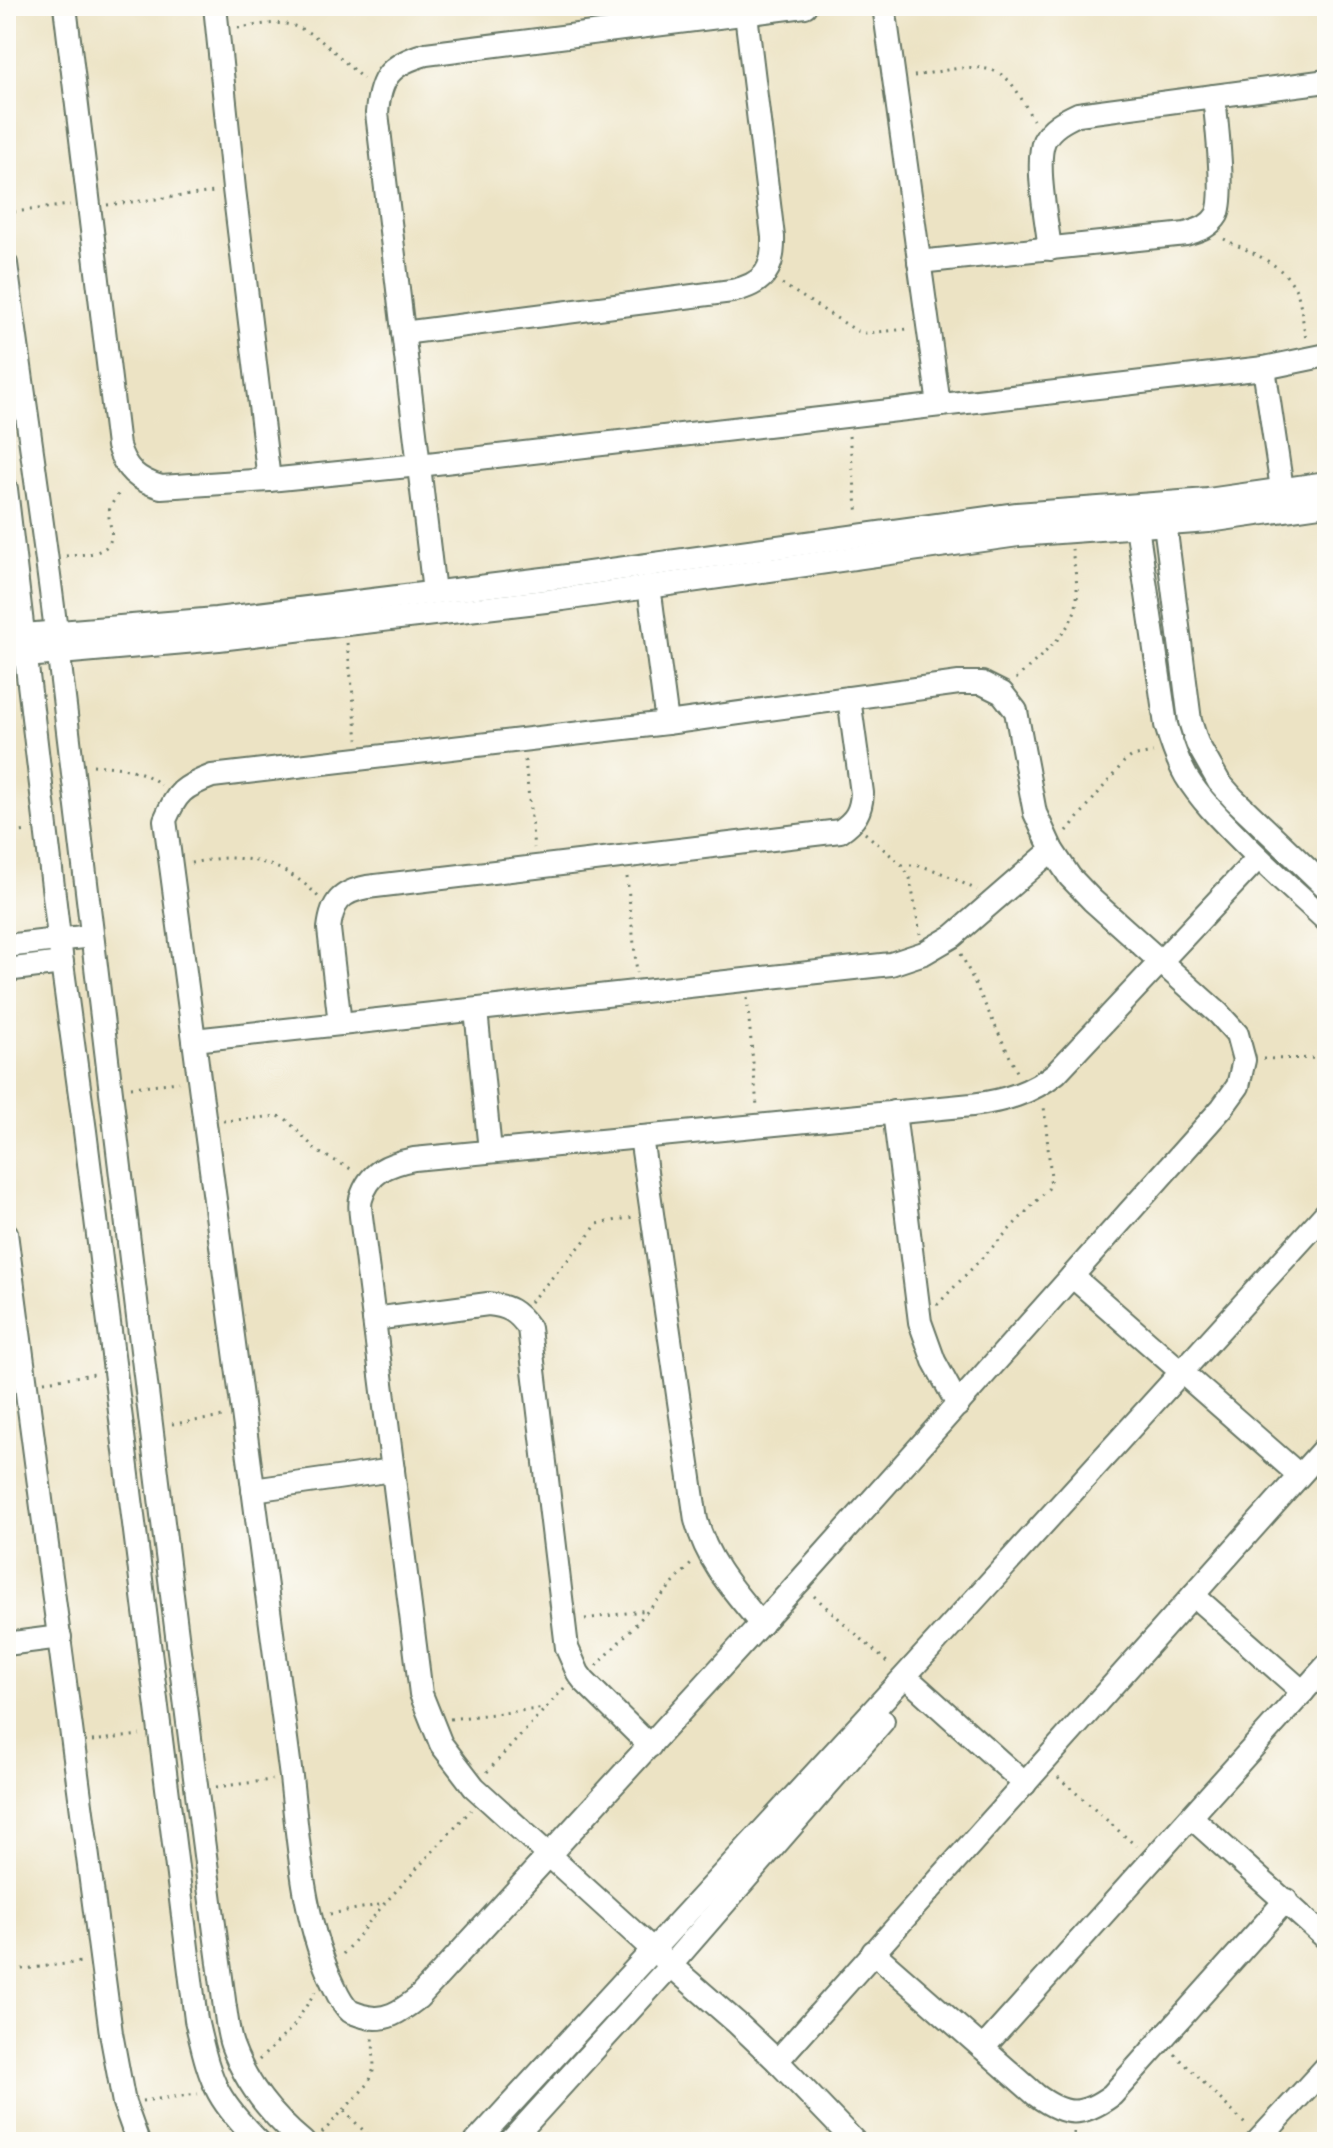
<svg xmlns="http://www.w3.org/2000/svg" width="1333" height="2148" viewBox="0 0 1333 2148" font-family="Cardo,serif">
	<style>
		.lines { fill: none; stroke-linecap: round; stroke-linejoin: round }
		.minor-casing { stroke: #677766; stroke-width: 26 }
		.path { stroke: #677766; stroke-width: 3; stroke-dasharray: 2 6; stroke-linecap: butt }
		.minor { stroke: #fff; stroke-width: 22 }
	</style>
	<rect width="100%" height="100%" fill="#fdfcf7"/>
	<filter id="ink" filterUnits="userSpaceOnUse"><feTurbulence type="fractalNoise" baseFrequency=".0125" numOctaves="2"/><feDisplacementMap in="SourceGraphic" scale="16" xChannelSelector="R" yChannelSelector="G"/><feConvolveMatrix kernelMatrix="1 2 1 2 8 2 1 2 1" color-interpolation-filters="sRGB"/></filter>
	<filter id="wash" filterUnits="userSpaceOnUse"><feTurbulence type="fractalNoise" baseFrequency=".006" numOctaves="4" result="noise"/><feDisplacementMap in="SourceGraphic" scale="32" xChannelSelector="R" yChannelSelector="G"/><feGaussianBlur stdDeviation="1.8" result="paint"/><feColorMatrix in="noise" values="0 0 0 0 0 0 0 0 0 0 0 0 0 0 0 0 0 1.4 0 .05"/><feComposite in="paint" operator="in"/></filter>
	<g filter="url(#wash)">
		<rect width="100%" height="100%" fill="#ece3c4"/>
	</g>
	<g filter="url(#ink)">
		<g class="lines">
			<!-- minor casing -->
			<g class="minor-casing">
				<g id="minor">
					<path d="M65,6L118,446C125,469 137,480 161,487L269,480L419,465L1264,368L1327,355"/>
					<path d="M215,6L234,189L269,480"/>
					<path d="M884,6L939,405"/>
					<path d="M1050,249C1047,223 1035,164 1044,141C1051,127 1065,120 1078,114L1327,81"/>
					<path d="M919,262L1186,234C1198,230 1210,227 1217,215C1226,197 1216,119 1214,96"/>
					<path d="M6,264C22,386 41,508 56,631C111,1090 164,1549 225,2008C227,2020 228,2034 232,2045C246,2084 272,2116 303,2142"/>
					<path d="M403,333L732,291C764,284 774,270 773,237L746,14"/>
					<path d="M1264,368L1282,489"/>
					<path d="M6,489L62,963L85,1131L196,2020C202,2044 207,2071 219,2093C229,2111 244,2127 259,2142"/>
					<path d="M1165,524L1190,721L1197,743L1219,782L1234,799L1327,888"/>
					<path d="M1137,526L1166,725C1171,742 1177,760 1186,776C1200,799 1219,818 1238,837C1266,866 1297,893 1327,921"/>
					<path d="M649,586L667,723"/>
					<path d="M434,592L377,113C380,76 391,64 426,54L805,6"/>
					<path d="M24,635L216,619L560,577L1017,514L1208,500L1327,483"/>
					<path d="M26,656L219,639L563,599L1018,535L1209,521L1327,504"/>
					<path d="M959,683H982L1002,693L1016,711L1035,813L1052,850L1070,877L1092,900L1219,1014L1237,1034L1244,1060L1238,1086L1222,1108L799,1582L418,1998C401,2011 385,2023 363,2016C362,2016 352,2012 351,2012C344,2006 338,1995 334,1986C303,1922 299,1847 291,1777L165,820C177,792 183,787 212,776L667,723Z"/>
					<path d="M6,946L91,936"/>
					<path d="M6,970L62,963"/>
					<path d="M476,1010L490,1151"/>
					<path d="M340,1024L329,929C332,902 341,892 367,887L840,831C855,821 861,812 862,793L849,698"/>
					<path d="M194,1040L891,964L924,953L953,936L1052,850"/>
					<path d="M894,1112L920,1322L934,1361L958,1405"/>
					<path d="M641,1137L696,1520C708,1563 733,1590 761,1624"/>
					<path d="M6,1233L111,2033L124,2103L138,2142"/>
					<path d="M1072,1276L1299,1475"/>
					<path d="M374,1319L488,1304C508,1306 517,1311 529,1328L567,1648L578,1673L584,1681L650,1746"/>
					<path d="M253,1490L393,1470"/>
					<path d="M1193,1595L1303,1692"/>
					<path d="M6,1644L60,1637"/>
					<path d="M915,1685L1025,1784"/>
					<path d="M1191,1817L1327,1939"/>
					<path d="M873,1952L1036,2095C1066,2117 1082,2117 1112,2095L1286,1900"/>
					<path d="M983,2048L1327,1665"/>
					<path d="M777,2061L1327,1445"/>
					<path d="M476,2142L904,1677L1327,1212"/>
					<path d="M510,2142L670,1966L883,1721"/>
					<path d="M855,2142L777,2061L738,2024L653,1950L474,1787L441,1744L421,1694L362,1224C361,1216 359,1206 361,1199C369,1171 389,1164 414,1159L972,1105C1004,1101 1031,1093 1056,1073L1258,858"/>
					<path d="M1257,2142L1327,2066"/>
				</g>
			</g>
			<!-- path -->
			<g class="path">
				<path d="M238,28C255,26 276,20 294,26C320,34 343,61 363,79"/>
				<path d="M914,76C942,72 982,58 1006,78C1018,89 1025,106 1033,120"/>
				<path d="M107,205L215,192"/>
				<path d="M6,213L70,205"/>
				<path d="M1224,239C1251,253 1287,264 1298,295C1302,309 1303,325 1306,339"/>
				<path d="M782,284L857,331L866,333L908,329"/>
				<path d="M849,436L858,515"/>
				<path d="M66,556C80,554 108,556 111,538C113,530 108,521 109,512C110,504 117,497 121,490"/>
				<path d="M347,643L358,739"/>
				<path d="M1016,679C1038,657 1074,633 1077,600C1078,583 1074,566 1072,549"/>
				<path d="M525,760L534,848"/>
				<path d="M93,765C118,767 141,768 161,785"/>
				<path d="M1067,831L1124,762L1131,757L1153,753"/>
				<path d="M865,833L902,865L910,878L920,934"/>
				<path d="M6,834L28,831"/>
				<path d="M191,863C203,861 216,858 229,858C262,858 297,872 319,898"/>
				<path d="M902,865C929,863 953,879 977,890"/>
				<path d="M627,877L637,973"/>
				<path d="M961,954L1018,1074"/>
				<path d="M747,998L757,1106"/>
				<path d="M6,1023L9,1015V991"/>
				<path d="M1263,1059L1327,1058"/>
				<path d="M131,1087L179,1082"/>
				<path d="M223,1121L278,1116L286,1119L318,1152L353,1170"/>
				<path d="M530,1302L582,1244L597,1224L633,1217"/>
				<path d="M937,1305L1048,1189L1051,1178L1044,1106"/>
				<path d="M44,1381L95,1374"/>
				<path d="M172,1424L224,1417"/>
				<path d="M814,1596L888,1663"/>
				<path d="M585,1619L648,1610"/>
				<path d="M597,1666L692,1563"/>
				<path d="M450,1719L546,1708"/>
				<path d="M92,1741L140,1735"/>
				<path d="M487,1772L566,1686"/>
				<path d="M1058,1777L1136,1846"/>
				<path d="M216,1787L272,1780"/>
				<path d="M330,1914L384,1904"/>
				<path d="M343,1954L384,1904L471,1810"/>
				<path d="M6,1971L82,1962"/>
				<path d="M1175,2054L1246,2125"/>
				<path d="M259,2060L293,2027L315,1992"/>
				<path d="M142,2101L198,2094"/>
				<path d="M344,2111L375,2142"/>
				<path d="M322,2133L369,2083L374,2068L373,2036"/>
				<path d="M1074,2142V2132"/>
			</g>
			<!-- minor -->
			<use href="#minor" class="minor"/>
		</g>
	</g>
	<!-- margin -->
	<rect width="1333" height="2148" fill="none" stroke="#fdfcf7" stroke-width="32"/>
</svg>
